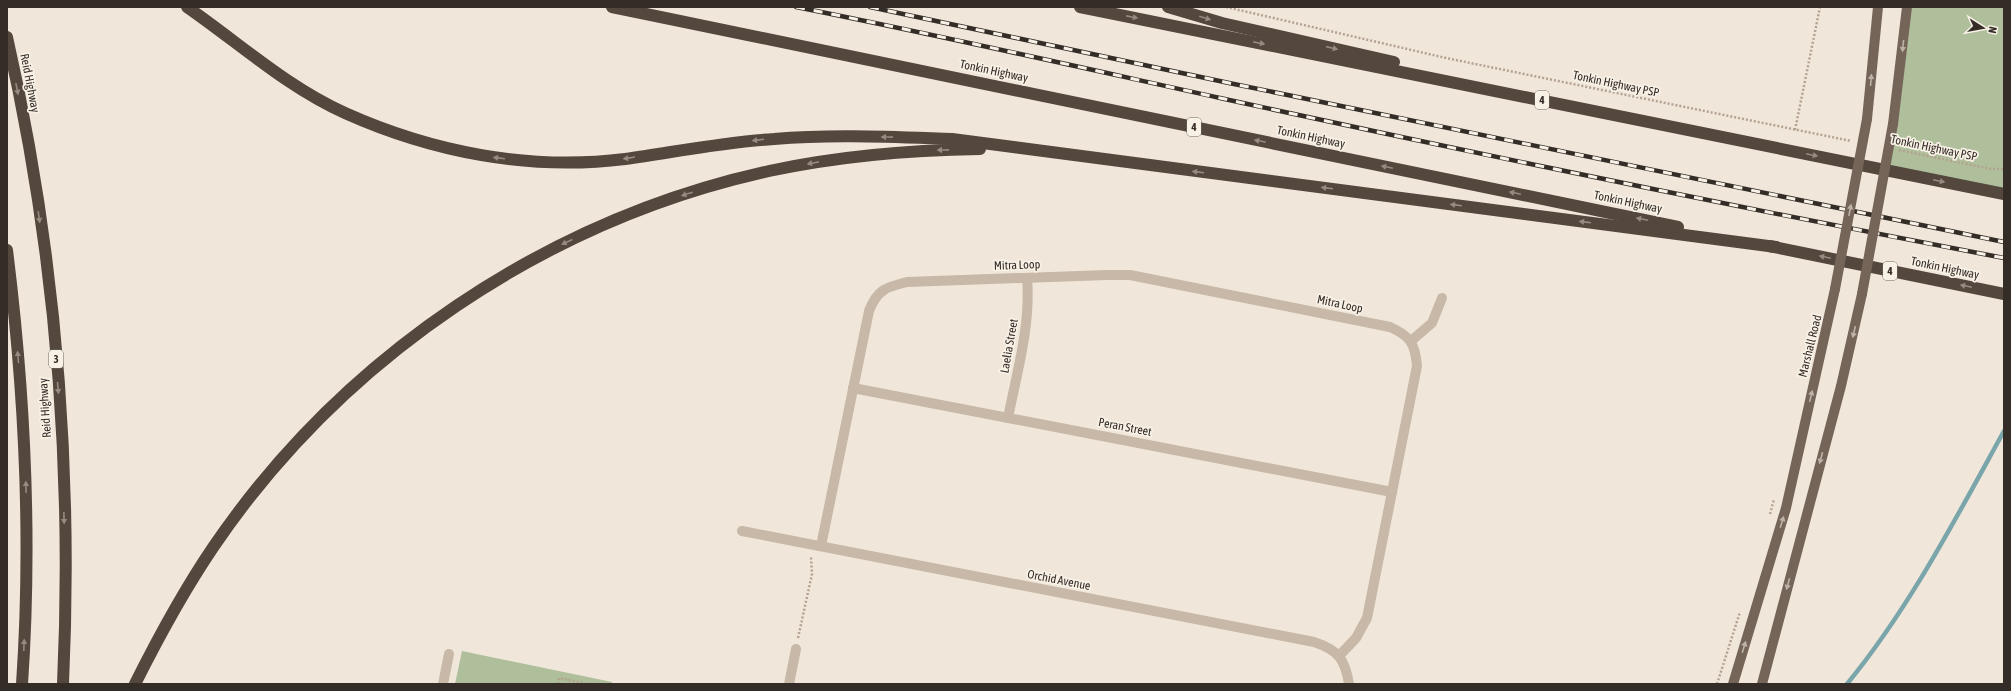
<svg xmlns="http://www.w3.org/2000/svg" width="2011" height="691" viewBox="0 0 2011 691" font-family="'Asap Condensed',sans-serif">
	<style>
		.green { fill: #afbe9b }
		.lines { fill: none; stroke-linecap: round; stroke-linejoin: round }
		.stream { stroke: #7aa5ab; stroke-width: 4.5 }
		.path { stroke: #b3a291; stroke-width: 2.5; stroke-dasharray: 2 2; stroke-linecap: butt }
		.minor { stroke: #c7b8a7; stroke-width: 10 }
		.major { stroke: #756559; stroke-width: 10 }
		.highway { stroke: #54473e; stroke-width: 12 }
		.rail-casing { stroke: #342c27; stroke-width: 4.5 }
		.rail { stroke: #f8f1e6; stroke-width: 3; stroke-dasharray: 9; stroke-linecap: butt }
		.major-bridge { stroke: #756559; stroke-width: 10 }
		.oneway { fill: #968b81 }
		.oneway2 { fill: #bdb2a7 }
		.labels { text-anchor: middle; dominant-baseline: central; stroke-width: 3.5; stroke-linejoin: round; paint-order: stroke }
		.shield { fill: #f8f1e6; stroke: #6f6760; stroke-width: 1 }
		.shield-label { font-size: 11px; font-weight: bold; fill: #342c27 }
		.street-label { font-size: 12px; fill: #342c27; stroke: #f8f1e6 }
	</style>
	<rect width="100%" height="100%" fill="#f0e7da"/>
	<!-- green -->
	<g class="green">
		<path d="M1907,7H2004V193L1884,169Z"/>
		<path d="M462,651L612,682V684H455Z"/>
	</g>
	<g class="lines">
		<!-- stream -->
		<path class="stream" d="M1847,684C1910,607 1956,518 2004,431"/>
		<!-- path -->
		<g class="path">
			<path d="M1226,7L1446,58L1851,141"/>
			<path d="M1795,130L1820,7"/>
			<path d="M1899,150L1991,169H2004"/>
			<path d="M1770,514L1774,499"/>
			<path d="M798,638L812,574L811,557"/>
			<path d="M558,684L559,678L587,684"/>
			<path d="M1717,684L1740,612"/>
		</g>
		<!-- minor -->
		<g class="minor">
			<path d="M1411,341L1432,323L1442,298"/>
			<path d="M853,388L1392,492"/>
			<path d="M1008,418C1017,372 1031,325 1027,278"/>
			<path d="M742,531L1314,642C1338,650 1345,659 1349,684"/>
			<path d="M821,546L869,311C877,290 886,287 907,282L1107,275H1130L1390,327C1410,336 1415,343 1417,366L1367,618L1356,638L1339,656"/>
			<path d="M443,684L449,654"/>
			<path d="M789,684L796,649"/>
		</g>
		<!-- major -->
		<g class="major">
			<path d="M1867,119L1878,7"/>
			<path d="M1893,124L1907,7"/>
			<path d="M1733,684L1786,508L1835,289"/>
			<path d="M1762,684L1841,386L1862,294"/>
		</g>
		<!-- highway -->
		<g class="highway">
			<path d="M187,7C239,43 287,87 345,113C432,152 529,171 625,159C675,152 724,142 774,139C833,134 892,137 952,139L1776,247"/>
			<path d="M612,7L1678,227"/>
			<path d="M1080,7L2004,194"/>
			<path d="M1168,7L1222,23L1394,62"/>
			<path d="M7,37C55,248 73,468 63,684"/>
			<path d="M1769,246L2004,294"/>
			<path d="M7,250C25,394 32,539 22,684"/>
			<path d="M135,684C159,636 184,590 214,546C343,357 546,220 769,171C839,156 909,150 980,149"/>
		</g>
		<!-- rail casing -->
		<g class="rail-casing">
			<g id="rail">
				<path d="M796,7C938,35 1079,67 1220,98C1481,155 1742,208 2004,258"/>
				<path d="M870,7L1229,83L2004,242"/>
			</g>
		</g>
		<!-- rail -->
		<use href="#rail" class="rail"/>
		<!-- major-bridge -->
		<g class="major-bridge">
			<path d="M1835,289L1867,119"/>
			<path d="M1862,294L1893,124"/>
		</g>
	</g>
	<!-- one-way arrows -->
	<defs><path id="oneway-solid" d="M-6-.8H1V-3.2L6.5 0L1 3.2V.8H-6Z"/></defs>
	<g class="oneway">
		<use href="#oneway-solid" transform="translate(1132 17) rotate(11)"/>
		<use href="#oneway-solid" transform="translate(1205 18) rotate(17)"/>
		<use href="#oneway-solid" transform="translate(1259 43) rotate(11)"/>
		<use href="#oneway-solid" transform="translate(1332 48) rotate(13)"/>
		<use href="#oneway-solid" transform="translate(17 89) rotate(79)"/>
		<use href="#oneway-solid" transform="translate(887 137) rotate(-179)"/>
		<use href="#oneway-solid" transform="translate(758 140) rotate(173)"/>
		<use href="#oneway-solid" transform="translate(1260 141) rotate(-168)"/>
		<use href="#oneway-solid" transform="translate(943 150) rotate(179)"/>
		<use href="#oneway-solid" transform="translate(1812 155) rotate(12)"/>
		<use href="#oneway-solid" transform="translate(499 158) rotate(-173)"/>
		<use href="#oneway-solid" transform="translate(629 158) rotate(171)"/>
		<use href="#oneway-solid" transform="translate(813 163) rotate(169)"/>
		<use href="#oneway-solid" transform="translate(1387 167) rotate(-168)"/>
		<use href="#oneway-solid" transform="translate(1198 172) rotate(-173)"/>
		<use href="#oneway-solid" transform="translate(1939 181) rotate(12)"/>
		<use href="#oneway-solid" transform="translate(1327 188) rotate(-173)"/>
		<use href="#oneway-solid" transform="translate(1515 193) rotate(-168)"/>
		<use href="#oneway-solid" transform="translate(687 194) rotate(162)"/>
		<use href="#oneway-solid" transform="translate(1456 205) rotate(-173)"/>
		<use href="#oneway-solid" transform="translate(39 217) rotate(82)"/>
		<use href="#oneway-solid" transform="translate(1642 219) rotate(-168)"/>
		<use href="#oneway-solid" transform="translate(1585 222) rotate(-173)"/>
		<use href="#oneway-solid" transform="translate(567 242) rotate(155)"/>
		<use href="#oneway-solid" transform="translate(1825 257) rotate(-168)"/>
		<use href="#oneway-solid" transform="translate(1966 286) rotate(-168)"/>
		<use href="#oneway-solid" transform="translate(18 357) rotate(-95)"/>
		<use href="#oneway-solid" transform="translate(58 388) rotate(85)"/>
		<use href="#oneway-solid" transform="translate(26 487) rotate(-91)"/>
		<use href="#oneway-solid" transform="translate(64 518) rotate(89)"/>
		<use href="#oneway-solid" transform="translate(24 645) rotate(-88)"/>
	</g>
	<g class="oneway2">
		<use href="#oneway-solid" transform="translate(1903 46) rotate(96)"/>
		<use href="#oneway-solid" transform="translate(1871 80) rotate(-85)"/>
		<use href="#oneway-solid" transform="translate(1850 210) rotate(-79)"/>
		<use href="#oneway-solid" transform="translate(1854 332) rotate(103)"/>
		<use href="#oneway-solid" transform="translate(1811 396) rotate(-77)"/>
		<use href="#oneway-solid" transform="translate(1821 458) rotate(105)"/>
		<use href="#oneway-solid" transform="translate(1782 522) rotate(-73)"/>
		<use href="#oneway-solid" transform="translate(1788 584) rotate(105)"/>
		<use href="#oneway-solid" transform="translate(1744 647) rotate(-73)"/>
	</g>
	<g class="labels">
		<!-- shield labels -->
		<g class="shield">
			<rect x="1535" y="91" width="14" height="18" rx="3"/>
			<rect x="1187" y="118" width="14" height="18" rx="3"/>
			<rect x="1883" y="262" width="14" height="18" rx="3"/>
			<rect x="49" y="350" width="14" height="18" rx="3"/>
		</g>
		<g class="shield-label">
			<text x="1542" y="100">4</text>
			<text x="1194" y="127">4</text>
			<text x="1890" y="271">4</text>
			<text x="56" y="359">3</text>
		</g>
		<!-- street labels -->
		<g class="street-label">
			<text transform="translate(994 71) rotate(12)">Tonkin Highway</text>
			<text transform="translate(30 83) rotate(79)">Reid Highway</text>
			<text transform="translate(1616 84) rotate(12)">Tonkin Highway PSP</text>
			<text transform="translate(1311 137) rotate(12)">Tonkin Highway</text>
			<text transform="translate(1934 148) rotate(12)">Tonkin Highway PSP</text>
			<text transform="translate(1628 202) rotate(12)">Tonkin Highway</text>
			<text transform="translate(1017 265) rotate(-2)">Mitra Loop</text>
			<text transform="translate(1945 268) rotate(12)">Tonkin Highway</text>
			<text transform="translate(1340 304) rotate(12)">Mitra Loop</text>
			<text transform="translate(1009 346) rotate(-80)">Laelia Street</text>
			<text transform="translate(1810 346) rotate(-76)">Marshall Road</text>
			<text transform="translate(45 408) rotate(-94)">Reid Highway</text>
			<text transform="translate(1125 427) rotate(11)">Peran Street</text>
			<text transform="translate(1059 580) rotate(11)">Orchid Avenue</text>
		</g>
	</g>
	<!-- border -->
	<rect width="2011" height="691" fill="none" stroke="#342c27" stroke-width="16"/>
	<!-- north arrow -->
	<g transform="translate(1983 28) rotate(101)" stroke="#f8f1e6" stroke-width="3" paint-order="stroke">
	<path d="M0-3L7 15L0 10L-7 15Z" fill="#342c27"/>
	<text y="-6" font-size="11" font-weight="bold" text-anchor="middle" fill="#342c27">N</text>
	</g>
</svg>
